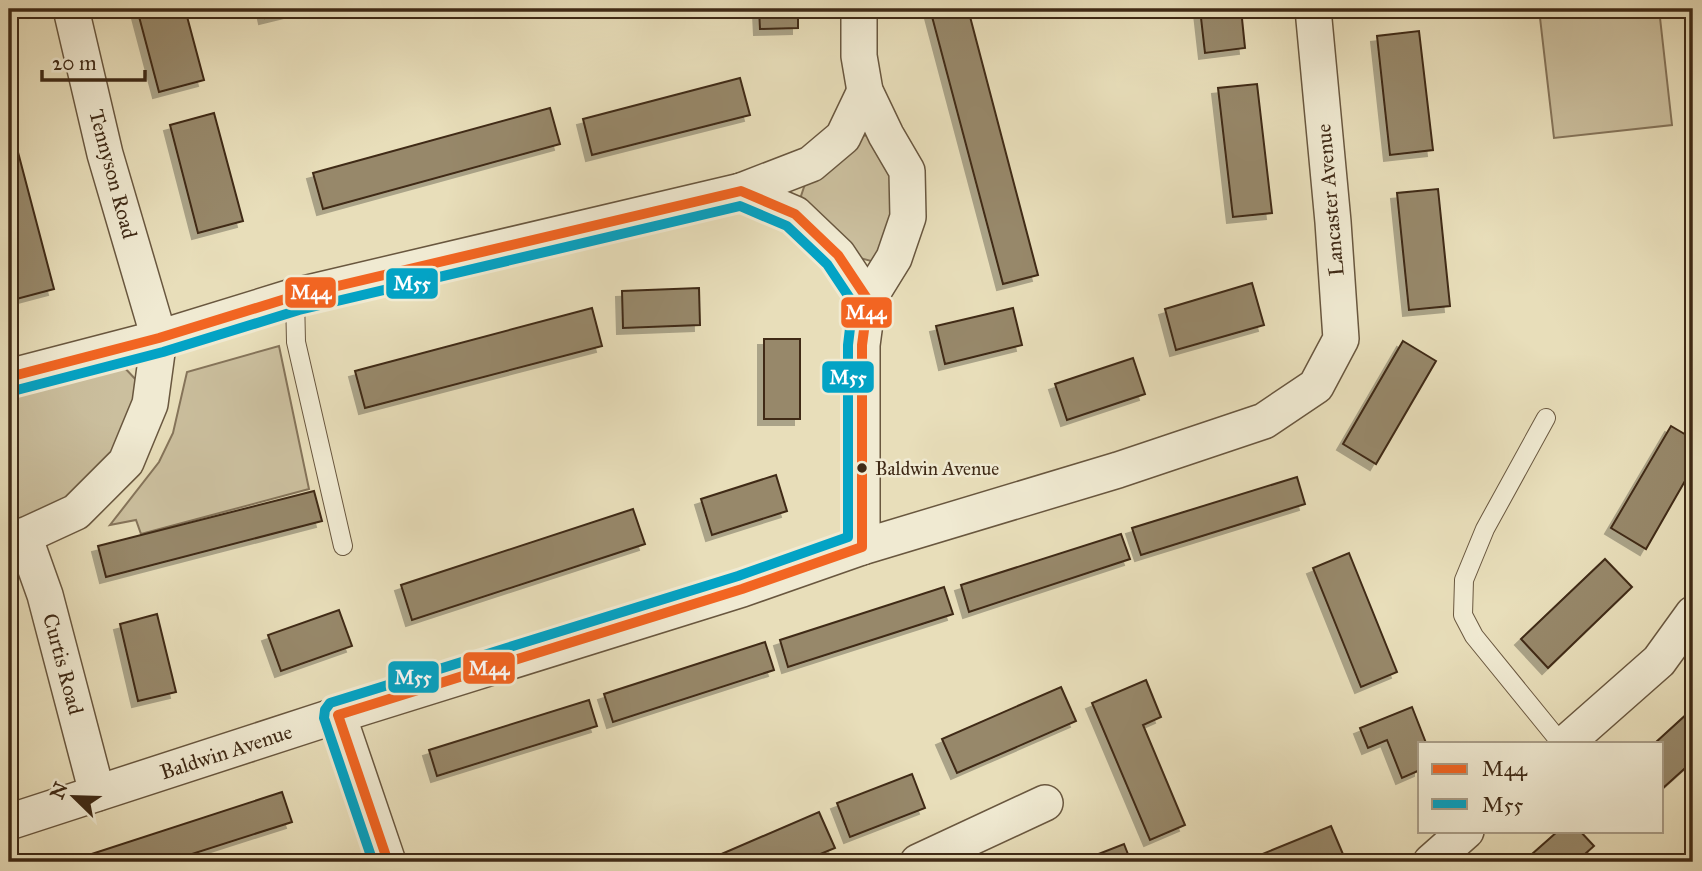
<svg xmlns="http://www.w3.org/2000/svg" width="1702" height="871" viewBox="0 0 1702 871" font-family="'IM FELL Great Primer',serif">
	<style>
		.green { fill: #cbbf9e; stroke: #85745a; stroke-width: 2 }
		.building { fill: #97886b; stroke: #3f2a16; stroke-width: 2; filter: url(#shadow) }
		.lines { fill: none; stroke-linecap: round; stroke-linejoin: round }
		.service-casing { stroke: #69573f; stroke-width: 20 }
		.minor-casing { stroke: #69573f; stroke-width: 38 }
		.service { stroke: #f0ead2; stroke-width: 18 }
		.minor { stroke: #f0ead2; stroke-width: 35 }
		.bus-1-casing { stroke: #f0ead2; stroke-width: 16 }
		.bus-2-casing { stroke: #f0ead2; stroke-width: 16 }
		.bus-1 { stroke: #f26522; stroke-width: 10 }
		.bus-2 { stroke: #03a3c5; stroke-width: 10 }
		.bus-dot { fill: #3f2a16; stroke: #f0ead2; stroke-width: 2.5 }
		.labels { text-anchor: middle; dominant-baseline: central; stroke-width: 5; stroke-linejoin: round; paint-order: stroke }
		.bus-label { font-size: 19px; fill: #3f2a16; stroke: #f0ead2; text-anchor: start }
		.street-label { font-size: 21px; fill: #3f2a16; stroke: #f0ead2 }
		.line-badge { stroke: #f0ead2; stroke-width: 2.5 }
		.badge-label { font-size: 19px; text-anchor: middle; font-weight: bold; fill: #fff }
	</style>
	<defs>
		<filter id="shadow"><feDropShadow dx="-6" dy="6" stdDeviation="0" flood-color="#0004"/></filter>
	</defs>
	<rect width="100%" height="100%" fill="#e8deba"/>
	<filter id="stains"><feTurbulence type="fractalNoise" baseFrequency=".00286" numOctaves="4"/><feColorMatrix values="0 0 0 0 .2 0 0 0 0 .09 0 0 0 0 .02 0 0 0 .5 -.17"/></filter>
	<radialGradient id="worn" r=".72"><stop offset=".6" stop-color="#630" stop-opacity="0"/><stop offset="1" stop-color="#630" stop-opacity=".3"/></radialGradient>
	<!-- green -->
	<g class="green">
		<path d="M1539,9H1659L1672,125L1554,138Z"/>
		<path d="M872,135L890,175L894,214L883,252L871,261L856,257C842,235 828,216 804,206L801,196L805,184L859,136Z"/>
		<path d="M279,346L309,489L141,534L136,520L110,525L159,462L173,433L187,372Z"/>
		<path d="M122,365L139,383L114,454L85,487L40,514L9,520V396Z"/>
	</g>
	<!-- building -->
	<g class="building">
		<path d="M137,9H185L204,80L159,92Z"/>
		<path d="M263,9H302L265,18Z"/>
		<path d="M759,9H798V28L760,29Z"/>
		<path d="M930,9H968L1038,275L1003,284Z"/>
		<path d="M1200,9H1241L1245,48L1205,53Z"/>
		<path d="M1419,31L1433,150L1390,155L1377,36Z"/>
		<path d="M740,78L750,115L592,155L583,119Z"/>
		<path d="M1257,84L1272,213L1233,217L1218,88Z"/>
		<path d="M550,108L560,144L323,209L313,173Z"/>
		<path d="M214,113L243,221L198,233L170,125Z"/>
		<path d="M9,118L54,289L9,301Z"/>
		<path d="M1438,189L1450,306L1409,310L1397,193Z"/>
		<path d="M1252,283L1264,325L1176,350L1165,309Z"/>
		<path d="M699,288L700,325L623,328L622,291Z"/>
		<path d="M592,308L602,346L365,408L355,371Z"/>
		<path d="M1013,308L1022,345L945,364L936,326Z"/>
		<rect x="764" y="339" width="36" height="80"/>
		<path d="M1403,341L1436,361L1376,464L1343,444Z"/>
		<path d="M1133,358L1145,394L1067,420L1055,384Z"/>
		<path d="M1671,426L1693,439V467L1646,549L1611,528Z"/>
		<path d="M776,475L787,511L712,535L701,499Z"/>
		<path d="M1297,477L1305,504L1141,555L1132,528Z"/>
		<path d="M314,491L322,521L106,577L98,546Z"/>
		<path d="M633,509L645,544L412,620L401,585Z"/>
		<path d="M1121,534L1130,559L969,612L961,585Z"/>
		<path d="M1349,553L1397,672L1361,687L1313,568Z"/>
		<path d="M1605,559L1632,587L1548,668L1521,639Z"/>
		<path d="M944,587L953,614L788,667L780,640Z"/>
		<path d="M339,610L352,646L281,671L268,635Z"/>
		<path d="M157,614L176,692L138,701L120,624Z"/>
		<path d="M765,642L774,670L613,722L604,694Z"/>
		<path d="M1146,680L1161,717L1143,725L1185,825L1150,840L1092,703Z"/>
		<path d="M1061,687L1076,721L957,773L942,739Z"/>
		<path d="M589,700L597,726L437,776L429,750Z"/>
		<path d="M1412,707L1426,743H1420V770L1402,778L1387,740L1368,748L1360,728Z"/>
		<path d="M1689,712L1693,716V761L1662,789V743H1655Z"/>
		<path d="M912,774L925,808L850,837L837,803Z"/>
		<path d="M282,792L292,822L167,862H67Z"/>
		<path d="M819,812L835,848L801,862H703Z"/>
		<path d="M1331,826L1345,859L1337,862H1243Z"/>
		<path d="M1558,831H1580L1594,846L1576,862H1523Z"/>
		<path d="M1124,844L1131,862H1078Z"/>
	</g>
	<g class="lines">
		<!-- service casing -->
		<g class="service-casing">
			<g id="service">
				<path d="M295,296L296,342L343,546"/>
				<path d="M1546,418L1485,529L1464,580L1463,615L1474,636L1561,743"/>
			</g>
		</g>
		<!-- minor casing -->
		<g class="minor-casing">
			<g id="minor">
				<path d="M859,9V56L865,91L886,135L907,171L908,217L894,258L868,300L862,345V547"/>
				<path d="M741,191L795,214L838,255L868,300"/>
				<path d="M9,377L159,338L295,296L741,191L811,164L843,137L865,91"/>
				<path d="M9,536H24L76,512L126,462L150,404L159,338L105,154L71,9"/>
				<path d="M24,536L45,595L97,793"/>
				<path d="M338,715L388,862"/>
				<path d="M1566,743L1659,661L1693,614"/>
				<path d="M9,822L338,715L742,589L862,547L1118,470L1264,421L1316,386L1341,339L1333,222L1313,9"/>
				<path d="M918,862L1045,803"/>
				<path d="M1431,862L1466,831"/>
			</g>
		</g>
		<!-- service -->
		<use href="#service" class="service"/>
		<!-- minor -->
		<use href="#minor" class="minor"/>
		<!-- bus-1 casing -->
		<g class="bus-1-casing">
			<path id="bus-1" d="M9,377L159,338L295,296L741,191L795,214L838,255L868,300L862,345V547L742,589L338,715L388,862"/>
		</g>
		<!-- bus-2 casing -->
		<g class="bus-2-casing">
			<path id="bus-2" d="M13,391L163,352L299,310L740,206L787,226L827,264L853,303L848,345V537L738,576L330,703L325,710L324,718L373,862"/>
		</g>
		<!-- bus-1 -->
		<use href="#bus-1" class="bus-1"/>
		<!-- bus-2 -->
		<use href="#bus-2" class="bus-2"/>
	</g>
	<!-- markers -->
	<circle class="bus-dot" cx="862" cy="468" r="6"/>
	<g class="labels">
		<!-- bus labels -->
		<g class="bus-label">
			<text x="875" y="468">Baldwin Avenue</text>
		</g>
		<!-- street labels -->
		<g class="street-label">
			<text transform="translate(113 174) rotate(75)">Tennyson Road</text>
			<text transform="translate(1330 200) rotate(-95)">Lancaster Avenue</text>
			<text transform="translate(63 664) rotate(75)">Curtis Road</text>
			<text transform="translate(226 752) rotate(-18)">Baldwin Avenue</text>
		</g>
	</g>
	<g class="line-badge">
		<rect x="385" y="267" width="54" height="33" rx="7" fill="#03a3c5"/>
		<rect x="284" y="276" width="53" height="33" rx="7" fill="#f26522"/>
		<rect x="840" y="296" width="53" height="33" rx="7" fill="#f26522"/>
		<rect x="821" y="360" width="54" height="34" rx="7" fill="#03a3c5"/>
		<rect x="462" y="651" width="54" height="34" rx="7" fill="#f26522"/>
		<rect x="387" y="660" width="53" height="34" rx="7" fill="#03a3c5"/>
	</g>
	<g class="badge-label">
		<text x="412" y="290">M55</text>
		<text x="311" y="299">M44</text>
		<text x="866" y="319">M44</text>
		<text x="848" y="384">M55</text>
		<text x="489" y="675">M44</text>
		<text x="413" y="684">M55</text>
	</g>
	<!-- margin -->
	<rect width="1702" height="871" fill="none" stroke="#e8deba" stroke-width="35"/>
	<rect x="10" y="10" width="1681" height="850" fill="none" stroke="#3f2a16" stroke-width="3.5"/>
	<rect x="18" y="18" width="1667" height="836" fill="none" stroke="#3f2a16" stroke-width="2"/>
	<!-- legend -->
	<rect x="1418" y="742" width="245" height="91" fill="#f0ead2" stroke="#a99d87" stroke-width="2"/>
	<rect x="1432" y="764" width="35" height="10" fill="#f26522" stroke="#a99d87" stroke-width="2"/>
	<text x="1482" y="776" font-size="21" fill="#3f2a16">M44</text>
	<rect x="1432" y="799" width="35" height="10" fill="#03a3c5" stroke="#a99d87" stroke-width="2"/>
	<text x="1482" y="812" font-size="21" fill="#3f2a16">M55</text>
	<!-- north arrow -->
	<g transform="translate(74 797) rotate(293)" stroke="#f0ead2" stroke-width="5" paint-order="stroke">
	<path d="M0-5L12 26L0 18L-12 26Z" fill="#3f2a16"/>
	<text y="-10" font-size="19" font-weight="bold" text-anchor="middle" fill="#3f2a16">N</text>
	</g>
	<!-- scale -->
	<path d="M42 70v10h103v-10" fill="none" stroke="#3f2a16" stroke-width="3.5"/>
	<text x="52" y="70" font-size="21" fill="#3f2a16" stroke="#f0ead2" stroke-width="5" paint-order="stroke">20 m</text>
	<rect width="100%" height="100%" filter="url(#stains)"/>
	<rect width="100%" height="100%" fill="url(#worn)"/>
</svg>
